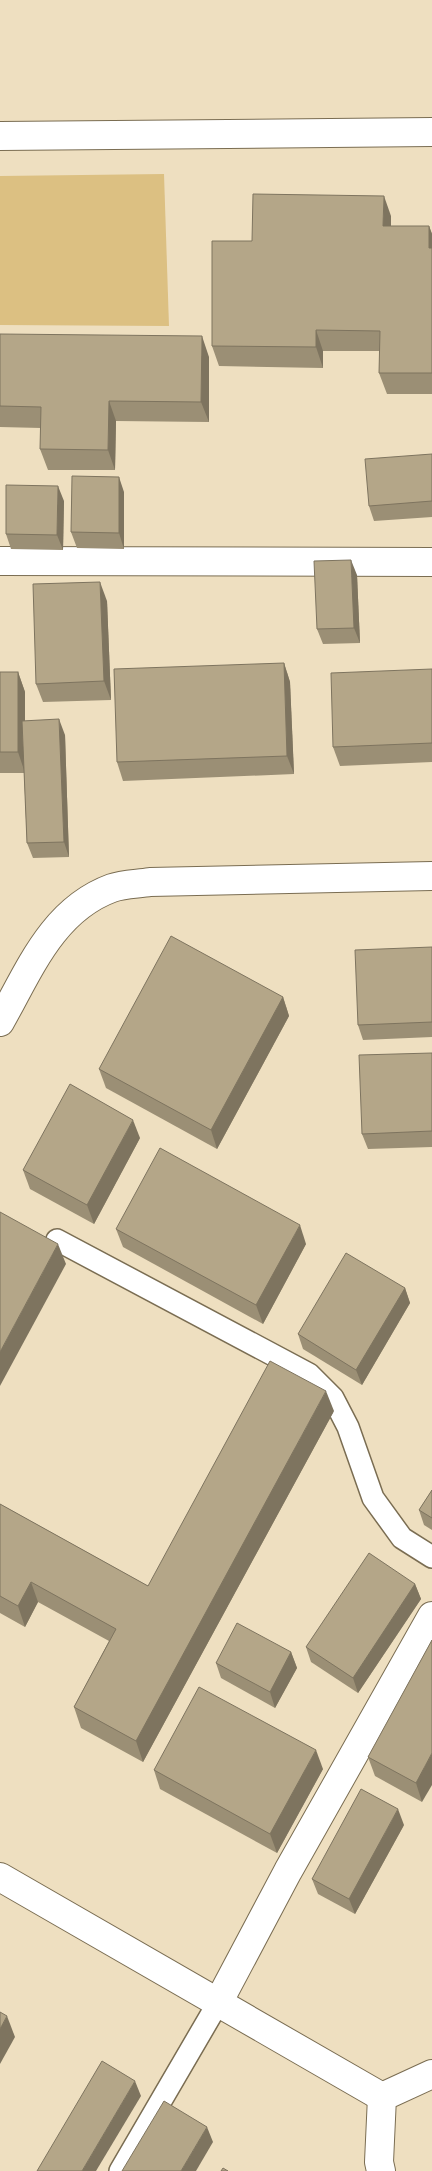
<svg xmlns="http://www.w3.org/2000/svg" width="432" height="2171" viewBox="0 0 432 2171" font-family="Bitter,serif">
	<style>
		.green { fill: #dcc082 }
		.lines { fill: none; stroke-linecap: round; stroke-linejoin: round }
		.service-casing { stroke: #7a6d52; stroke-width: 24 }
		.minor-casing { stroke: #7a6d52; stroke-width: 30 }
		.service { stroke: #fff; stroke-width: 21 }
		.minor { stroke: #fff; stroke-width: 28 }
		.wall { fill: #9b8f75 }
		.shaded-wall { fill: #7e745f }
		.building { fill: #b4a688; stroke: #7e745f }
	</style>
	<rect width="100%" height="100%" fill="#eedfc0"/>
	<!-- green -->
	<path class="green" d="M164,174L169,326L0,325V176Z"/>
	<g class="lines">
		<!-- service casing -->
		<g class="service-casing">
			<g id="service">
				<path d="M57,1240L309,1374L333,1398L348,1427L373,1498L402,1538L432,1557"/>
				<path d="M120,2171L218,2003"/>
			</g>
		</g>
		<!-- minor casing -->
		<g class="minor-casing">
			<g id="minor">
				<path d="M0,136L432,132"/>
				<path d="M0,561L432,562"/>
				<path d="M0,1022C29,971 52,910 112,888C123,884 138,884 150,882L432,876"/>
				<path d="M0,1877L382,2097"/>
				<path d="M218,2003L288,1871L432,1616"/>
				<path d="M381,2171L379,2162L382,2097L432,2074"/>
			</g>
		</g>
		<!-- service -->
		<use href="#service" class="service"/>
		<!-- minor -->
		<use href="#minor" class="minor"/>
	</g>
	<!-- wall -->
	<g class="wall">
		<path d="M391,216V226H429L432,234V394H387L379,373L380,351H323V368L219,366L212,346L252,241Z"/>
		<path d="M0,334L209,357V422L116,421L115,470H48L40,449L41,428L0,427Z"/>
		<path d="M432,454V517L374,521L369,506Z"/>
		<path d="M124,492V549L77,548L71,532Z"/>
		<path d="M64,501L63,550L11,549L6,534Z"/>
		<path d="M357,575L360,643L323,644L317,629Z"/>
		<path d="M107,601L111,700L43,702L36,684Z"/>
		<path d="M284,663L290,682L294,774L123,781L117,762Z"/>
		<path d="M432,669V762L340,766L333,747Z"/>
		<path d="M0,672H18L25,692V721L65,735L69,857L33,858L27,843L24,773H0Z"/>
		<path d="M432,947V1037L363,1040L358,1025Z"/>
		<path d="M283,997L289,1016L217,1149L106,1088L99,1069Z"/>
		<path d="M432,1053V1147L368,1149L362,1134Z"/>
		<path d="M140,1138L94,1224L30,1189L23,1170Z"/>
		<path d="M116,1229L306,1244L263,1324L123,1247Z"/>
		<path d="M405,1288L410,1303L362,1385L303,1349L298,1334Z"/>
		<path d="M334,1411L143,1762L81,1728L74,1707L109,1641L38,1602L25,1627L0,1613V1504L148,1586Z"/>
		<path d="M432,1490V1530L424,1525L419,1510Z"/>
		<path d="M415,1584L421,1599L358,1693L311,1662L306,1647Z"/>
		<path d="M432,1640L422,1802L375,1776L368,1757Z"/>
		<path d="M291,1652L297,1668L275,1708L221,1678L216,1663Z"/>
		<path d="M323,1769L277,1853L160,1789L154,1770Z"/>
		<path d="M404,1825L355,1914L318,1894L312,1879Z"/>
	</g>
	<!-- shaded-wall -->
	<g class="shaded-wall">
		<path d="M384,196L391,216V247L383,226Z"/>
		<path d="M429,226L432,234V256L429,248Z"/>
		<path d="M316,330L323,351V368L316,347Z"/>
		<path d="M202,336L209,357V422L201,402Z"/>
		<path d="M109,401L116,421L115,470L108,450Z"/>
		<path d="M119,477L124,492V549L119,533Z"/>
		<path d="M58,486L64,501L63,550L57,535Z"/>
		<path d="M351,560L357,575L360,643L354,628Z"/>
		<path d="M100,582L107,601L111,700L104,681Z"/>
		<path d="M284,663L290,682L294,774L287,756Z"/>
		<path d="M18,672L25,692V773L18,752Z"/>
		<path d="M59,719L65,735L69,857L64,842Z"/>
		<path d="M283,997L289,1016L217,1149L211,1130Z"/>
		<path d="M133,1120L140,1138L94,1224L87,1205Z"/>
		<path d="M300,1225L306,1244L263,1324L256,1305Z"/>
		<path d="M58,1244L66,1264L0,1386V1352Z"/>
		<path d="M405,1288L410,1303L362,1385L356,1370Z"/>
		<path d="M326,1391L334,1411L143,1762L136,1741Z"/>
		<path d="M31,1582L38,1602L25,1627L18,1606Z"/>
		<path d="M415,1584L421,1599L358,1693L353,1678Z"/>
		<path d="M291,1652L297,1668L275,1708L270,1692Z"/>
		<path d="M316,1750L323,1769L277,1853L270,1834Z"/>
		<path d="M432,1753V1785L422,1802L416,1783Z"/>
		<path d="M398,1809L404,1825L355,1914L349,1899Z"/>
		<path d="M7,2016L15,2037L0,2064V2029Z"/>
		<path d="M135,2081L141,2096L96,2171H82Z"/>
		<path d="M207,2127L213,2142L196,2171H181Z"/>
	</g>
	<!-- building -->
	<g class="building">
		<path d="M253,194L384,196L383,226H429V248H432V373H379L380,331L316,330V347L212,346V241H252Z"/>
		<path d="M0,334L202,336L201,402L109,401L108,450L40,449L41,407L0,406Z"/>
		<path d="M432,454V501L369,506L365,459Z"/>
		<path d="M72,476L119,477V533L71,532Z"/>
		<path d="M6,485L58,486L57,535L6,534Z"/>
		<path d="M351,560L354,628L317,629L314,561Z"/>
		<path d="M100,582L104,681L36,684L33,584Z"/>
		<path d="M284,663L287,756L117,762L114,669Z"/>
		<path d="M432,669V743L333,747L331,673Z"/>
		<rect x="0" y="672" width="18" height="80"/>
		<path d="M59,719L64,842L27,843L22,721Z"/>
		<path d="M171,936L283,997L211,1130L99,1069Z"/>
		<path d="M432,947V1022L358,1025L355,950Z"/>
		<path d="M432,1053V1131L362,1134L359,1055Z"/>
		<path d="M70,1084L133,1120L87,1205L23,1170Z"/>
		<path d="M160,1148L300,1225L256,1305L116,1229Z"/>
		<path d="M0,1212L58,1244L0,1352Z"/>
		<path d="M346,1253L405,1288L356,1370L298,1334Z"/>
		<path d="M270,1361L326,1391L136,1741L74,1707L116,1629L31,1582L18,1606L0,1596V1504L148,1586Z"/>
		<path d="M432,1490V1518L419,1510Z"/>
		<path d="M369,1553L415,1584L353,1678L306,1647Z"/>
		<path d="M237,1623L291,1652L270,1692L216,1663Z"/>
		<path d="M432,1640V1753L416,1783L368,1757Z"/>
		<path d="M199,1687L316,1750L270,1834L154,1770Z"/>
		<path d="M361,1789L398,1809L349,1899L312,1879Z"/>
		<path d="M0,2012L7,2016L0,2029Z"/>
		<path d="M102,2061L135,2081L82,2171H37Z"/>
		<path d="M164,2101L207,2127L181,2171H122Z"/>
		<path d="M223,2168L228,2171H221Z"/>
	</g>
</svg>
